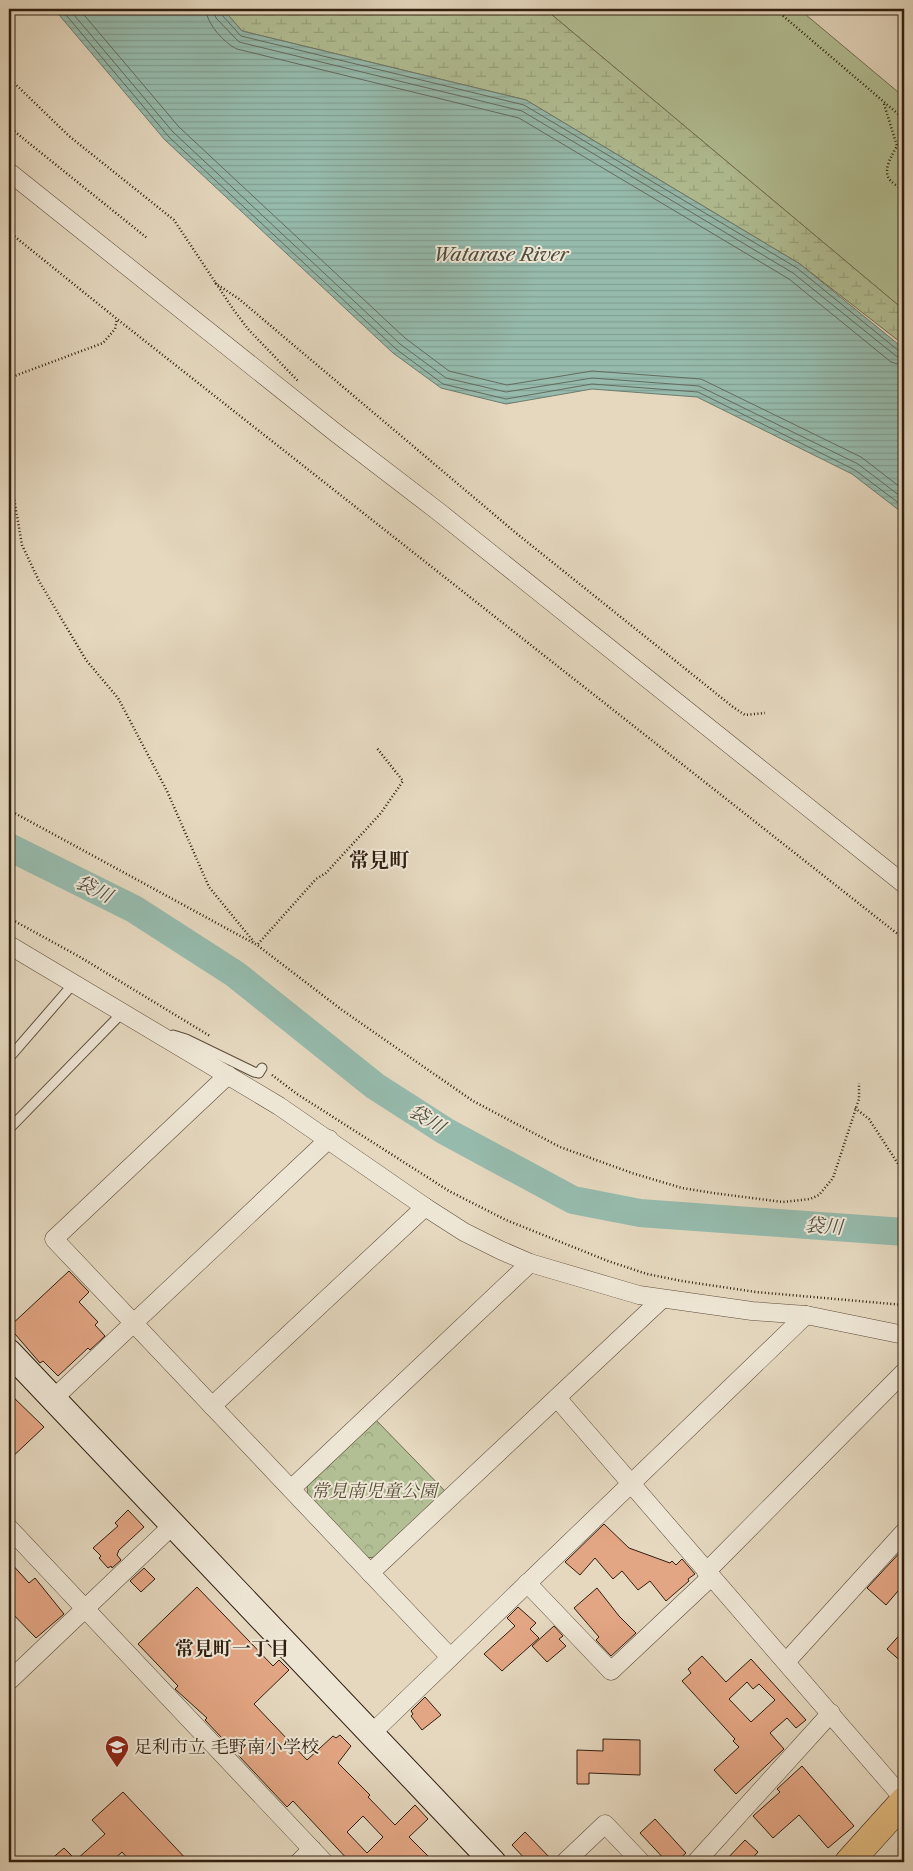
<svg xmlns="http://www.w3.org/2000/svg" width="913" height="1871" viewBox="0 0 913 1871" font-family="'Libre Caslon Text','Noto Serif JP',serif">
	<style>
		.grass { fill: #b2bf94; stroke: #716e52 }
		.wetland { fill: url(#wetland-marsh); stroke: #716e52 }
		.park { fill: url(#park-crowns); stroke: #716e52 }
		.water { fill: url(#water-rules); stroke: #6d7c6e }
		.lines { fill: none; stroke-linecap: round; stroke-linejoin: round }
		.shore { stroke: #636c5e; stroke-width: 1 }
		.river { stroke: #96bbad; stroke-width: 28 }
		.building { fill: #e3a684; stroke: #301e0f; fill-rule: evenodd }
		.lane-casing { stroke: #5d4c3b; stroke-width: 11 }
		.street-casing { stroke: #5d4c3b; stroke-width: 19 }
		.secondary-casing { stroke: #301e0f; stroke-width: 27 }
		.primary-casing { stroke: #301e0f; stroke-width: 29 }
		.path { stroke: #301e0f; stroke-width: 2.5; stroke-dasharray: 1 2.5; stroke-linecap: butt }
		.lane { stroke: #eee6d5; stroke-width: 9 }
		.street { stroke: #eee6d5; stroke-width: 18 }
		.secondary { stroke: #eee6d5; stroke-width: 25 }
		.primary { stroke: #e2bc80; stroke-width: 28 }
		.labels { text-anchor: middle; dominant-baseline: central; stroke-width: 4; stroke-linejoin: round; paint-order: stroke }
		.park-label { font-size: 18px; font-style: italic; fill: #574e37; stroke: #eee6d5 }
		.poi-label { font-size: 18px; fill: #301e0f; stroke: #eee6d5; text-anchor: start }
		.water-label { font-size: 19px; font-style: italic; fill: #4f4d3e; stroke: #eee6d5 }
		.neighbourhood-label { font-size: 19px; font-weight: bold; fill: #301e0f; stroke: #eee6d5 }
		.quarter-label { font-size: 20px; font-weight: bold; fill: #301e0f; stroke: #eee6d5 }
	</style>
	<defs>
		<pattern id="wetland-marsh" width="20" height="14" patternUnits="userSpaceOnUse" patternTransform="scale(1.25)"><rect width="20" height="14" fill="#b2bf94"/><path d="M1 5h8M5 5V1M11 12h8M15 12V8" fill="none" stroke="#99a47e"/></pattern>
		<pattern id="park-crowns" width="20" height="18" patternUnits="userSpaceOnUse" patternTransform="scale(1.25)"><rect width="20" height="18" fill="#b2bf94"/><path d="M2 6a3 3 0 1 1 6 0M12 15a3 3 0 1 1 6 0" fill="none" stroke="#99a47e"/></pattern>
		<pattern id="water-rules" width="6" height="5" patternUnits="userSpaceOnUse" patternTransform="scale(1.25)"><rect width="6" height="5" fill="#96bbad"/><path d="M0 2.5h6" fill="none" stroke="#82a094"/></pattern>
	</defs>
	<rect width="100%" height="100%" fill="#e5d8bf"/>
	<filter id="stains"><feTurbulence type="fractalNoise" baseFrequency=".004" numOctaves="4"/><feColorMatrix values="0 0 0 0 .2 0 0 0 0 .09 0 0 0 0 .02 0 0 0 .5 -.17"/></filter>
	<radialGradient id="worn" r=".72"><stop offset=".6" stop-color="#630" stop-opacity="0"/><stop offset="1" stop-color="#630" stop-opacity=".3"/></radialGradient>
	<!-- grass -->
	<path class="grass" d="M545,9H799L904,97V310Z"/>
	<!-- wetland -->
	<path class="wetland" d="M223,9H545L904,310V345L800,264L526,100L242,31Z"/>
	<!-- park -->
	<path class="park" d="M375,1419L446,1492L377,1557L364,1558L308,1500L307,1484Z"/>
	<!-- water -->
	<path class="water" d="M54,9H223L242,31L526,100L800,264L904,349V514L852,474L697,397L592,389L506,404L441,388L393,353L165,140Z"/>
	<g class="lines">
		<!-- shore -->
		<g class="shore">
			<path d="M61,9L169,137L396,349L443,384L506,399L592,384L698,392L855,470L904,507"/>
			<path d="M69,9L173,132L400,344L446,378L506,392L592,378L699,386L858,464L904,499"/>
			<path d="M79,9L179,127L405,338L449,371L507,385L592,371L701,379L861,457L904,490"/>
			<path d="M206,9C206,23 224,43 237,49L519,118L789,279L891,362L904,366"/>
			<path d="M213,9L216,18L239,42L522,111L793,273L896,356L904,359"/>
			<path d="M220,9L221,14L241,36L524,105L797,268L899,351L904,352"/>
		</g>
		<!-- river -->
		<path class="river" d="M9,847L134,909L235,974L375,1086L445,1131L573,1200L640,1213L904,1232"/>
	</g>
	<!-- building -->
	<g class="building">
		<path d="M69,1271L89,1292L79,1302L98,1322L95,1325L105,1336L90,1350L88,1348L58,1376L43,1361L40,1363L9,1327Z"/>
		<path d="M9,1393L44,1427L9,1460Z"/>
		<path d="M128,1510L144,1527L119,1550L117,1555L121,1560L112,1568L111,1566L108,1568L99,1558L101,1556L93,1548L118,1526L115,1523Z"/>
		<path d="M604,1524L629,1548L670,1563L672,1561L676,1565L682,1559L695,1574L688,1579L689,1581L666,1601L650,1581L638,1590L622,1571L613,1579L595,1558L580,1575L565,1562Z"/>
		<path d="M904,1548V1584L886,1605L867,1588Z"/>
		<path d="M9,1561L29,1583L35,1578L64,1614L36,1638L9,1610Z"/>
		<path d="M144,1568L155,1579L141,1592L130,1581Z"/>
		<path d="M197,1587L273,1666L279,1660L289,1670L254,1704L307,1760L333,1736L336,1738L340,1735L351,1746L338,1763L370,1795L368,1797L395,1825L415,1805L428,1819L409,1837L434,1862H350L293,1801L287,1807L205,1720L207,1718L175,1689L178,1686L138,1644ZM363,1816L383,1837L367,1853L347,1832Z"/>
		<path d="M597,1588L619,1616L636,1633L611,1656L596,1640L599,1637L574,1608Z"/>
		<path d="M518,1607L536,1623L530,1629L539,1638L502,1671L484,1654L515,1626L507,1618Z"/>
		<path d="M554,1626L563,1636L559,1639L566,1646L547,1662L532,1646Z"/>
		<path d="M904,1630V1664L887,1649Z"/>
		<path d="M702,1656L726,1682L751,1659L806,1720L796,1728L787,1718L770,1733L784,1749L736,1794L714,1770L739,1747L733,1741L735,1739L682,1681L691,1673L688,1669ZM747,1682L753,1689L759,1684L775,1700L751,1722L729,1699Z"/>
		<path d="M425,1697L441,1715L422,1730L411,1716L413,1714L411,1711Z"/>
		<path d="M603,1739L640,1740V1775L589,1773V1784H577V1750L603,1751Z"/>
		<path d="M802,1766L854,1826L828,1848L799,1815L773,1838L753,1816L780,1792L777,1789Z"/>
		<path d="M123,1792L189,1862H131L122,1852L111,1862H48L64,1848L76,1860L105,1834L92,1820Z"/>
		<path d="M655,1819L686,1853L676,1862H667L640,1833Z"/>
		<path d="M525,1832L554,1862H528L512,1845Z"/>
		<path d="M745,1840L758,1852L749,1862H724Z"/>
	</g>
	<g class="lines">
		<!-- lane casing -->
		<g class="lane-casing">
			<g id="lane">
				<path d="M173,1035L186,1039L254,1072L259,1073L262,1068"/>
				<path d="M9,1058L74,983"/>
				<path d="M9,1129L123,1012"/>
			</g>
		</g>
		<!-- street casing -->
		<g class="street-casing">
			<g id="street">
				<path d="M9,172L336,433L439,512L904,884"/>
				<path d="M9,945L279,1106L425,1207L464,1232L500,1250L530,1263L639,1295L752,1311L806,1315L904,1335"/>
				<path d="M228,1075L54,1239L450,1657"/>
				<path d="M557,1398L904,1799"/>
				<path d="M53,1399L329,1139"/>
				<path d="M212,1406L425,1207"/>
				<path d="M291,1489L530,1263"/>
				<path d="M9,1528L324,1862"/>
				<path d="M706,1572L904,1372"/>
				<path d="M370,1573L662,1299"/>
				<path d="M527,1583L611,1671L711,1577"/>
				<path d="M786,1662L904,1532"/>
				<path d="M9,1681L173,1525"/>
				<path d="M371,1734L806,1315"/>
				<path d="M299,1862L312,1849"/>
				<path d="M565,1862L605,1824L641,1862"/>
				<path d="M696,1862L831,1713"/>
			</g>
		</g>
		<!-- secondary casing -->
		<g class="secondary-casing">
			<path id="secondary" d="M9,1352L493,1862"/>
		</g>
		<!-- primary casing -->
		<g class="primary-casing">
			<path id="primary" d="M849,1862L904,1801"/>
		</g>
		<!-- path -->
		<g class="path">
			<path d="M775,9L904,119"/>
			<path d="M901,9L904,11"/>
			<path d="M9,78L69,136L174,220L233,309L248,329L298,381"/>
			<path d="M884,104L897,146C887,164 878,179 904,189"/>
			<path d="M9,127L147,238"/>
			<path d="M9,232L117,319L904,939"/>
			<path d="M215,283L239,299L516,533L733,707L745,715L765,713"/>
			<path d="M9,378L103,343L115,329L117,319"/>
			<path d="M9,469L22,545L39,581L86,660L118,698L167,791L209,887L254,942"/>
			<path d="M9,810L257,945L342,1010L473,1101L560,1147L632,1173L682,1188L713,1193L783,1202L810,1199L819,1195L833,1178L859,1099V1083"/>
			<path d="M9,918L80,957L210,1036"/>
			<path d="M258,944L316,879L326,873L381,813L403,781L376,747"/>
			<path d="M272,1075L297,1094L449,1191L506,1220L608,1261L647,1274L682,1281L756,1292L904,1305"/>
			<path d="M855,1108L869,1119L904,1173"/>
		</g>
		<!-- lane -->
		<use href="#lane" class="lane"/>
		<!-- street -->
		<use href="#street" class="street"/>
		<!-- secondary -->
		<use href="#secondary" class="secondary"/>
		<!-- primary -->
		<use href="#primary" class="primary"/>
	</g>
	<!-- icons -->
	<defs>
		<g id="school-pin" transform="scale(1.25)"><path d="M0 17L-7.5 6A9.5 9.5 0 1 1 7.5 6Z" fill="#8f2418" stroke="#eee6d5"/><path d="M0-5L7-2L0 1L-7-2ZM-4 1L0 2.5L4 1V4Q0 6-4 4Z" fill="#fff"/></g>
	</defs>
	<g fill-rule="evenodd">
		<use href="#school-pin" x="117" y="1747"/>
	</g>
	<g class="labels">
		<!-- park labels -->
		<g class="park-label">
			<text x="374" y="1491">常見南児童公園</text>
		</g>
		<!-- poi labels -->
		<g class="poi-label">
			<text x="134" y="1747">足利市立 毛野南小学校</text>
		</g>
		<!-- water labels -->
		<g class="water-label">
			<text x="501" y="254">Watarase River</text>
			<text transform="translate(94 889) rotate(26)">袋川</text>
			<text transform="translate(427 1119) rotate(32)">袋川</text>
			<text transform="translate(824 1226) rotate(4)">袋川</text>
		</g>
		<!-- neighbourhood labels -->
		<g class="neighbourhood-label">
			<text x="232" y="1648">常見町一丁目</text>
		</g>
		<!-- quarter labels -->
		<g class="quarter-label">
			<text x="379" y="860">常見町</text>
		</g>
	</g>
	<!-- margin -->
	<rect width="913" height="1871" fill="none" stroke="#e5d8bf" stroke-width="30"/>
	<rect x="10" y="10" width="893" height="1851" fill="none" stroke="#301e0f" stroke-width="2.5"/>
	<rect x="15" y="15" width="883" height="1841" fill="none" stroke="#301e0f"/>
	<rect width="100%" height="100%" filter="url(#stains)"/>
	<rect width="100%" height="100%" fill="url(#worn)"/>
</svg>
